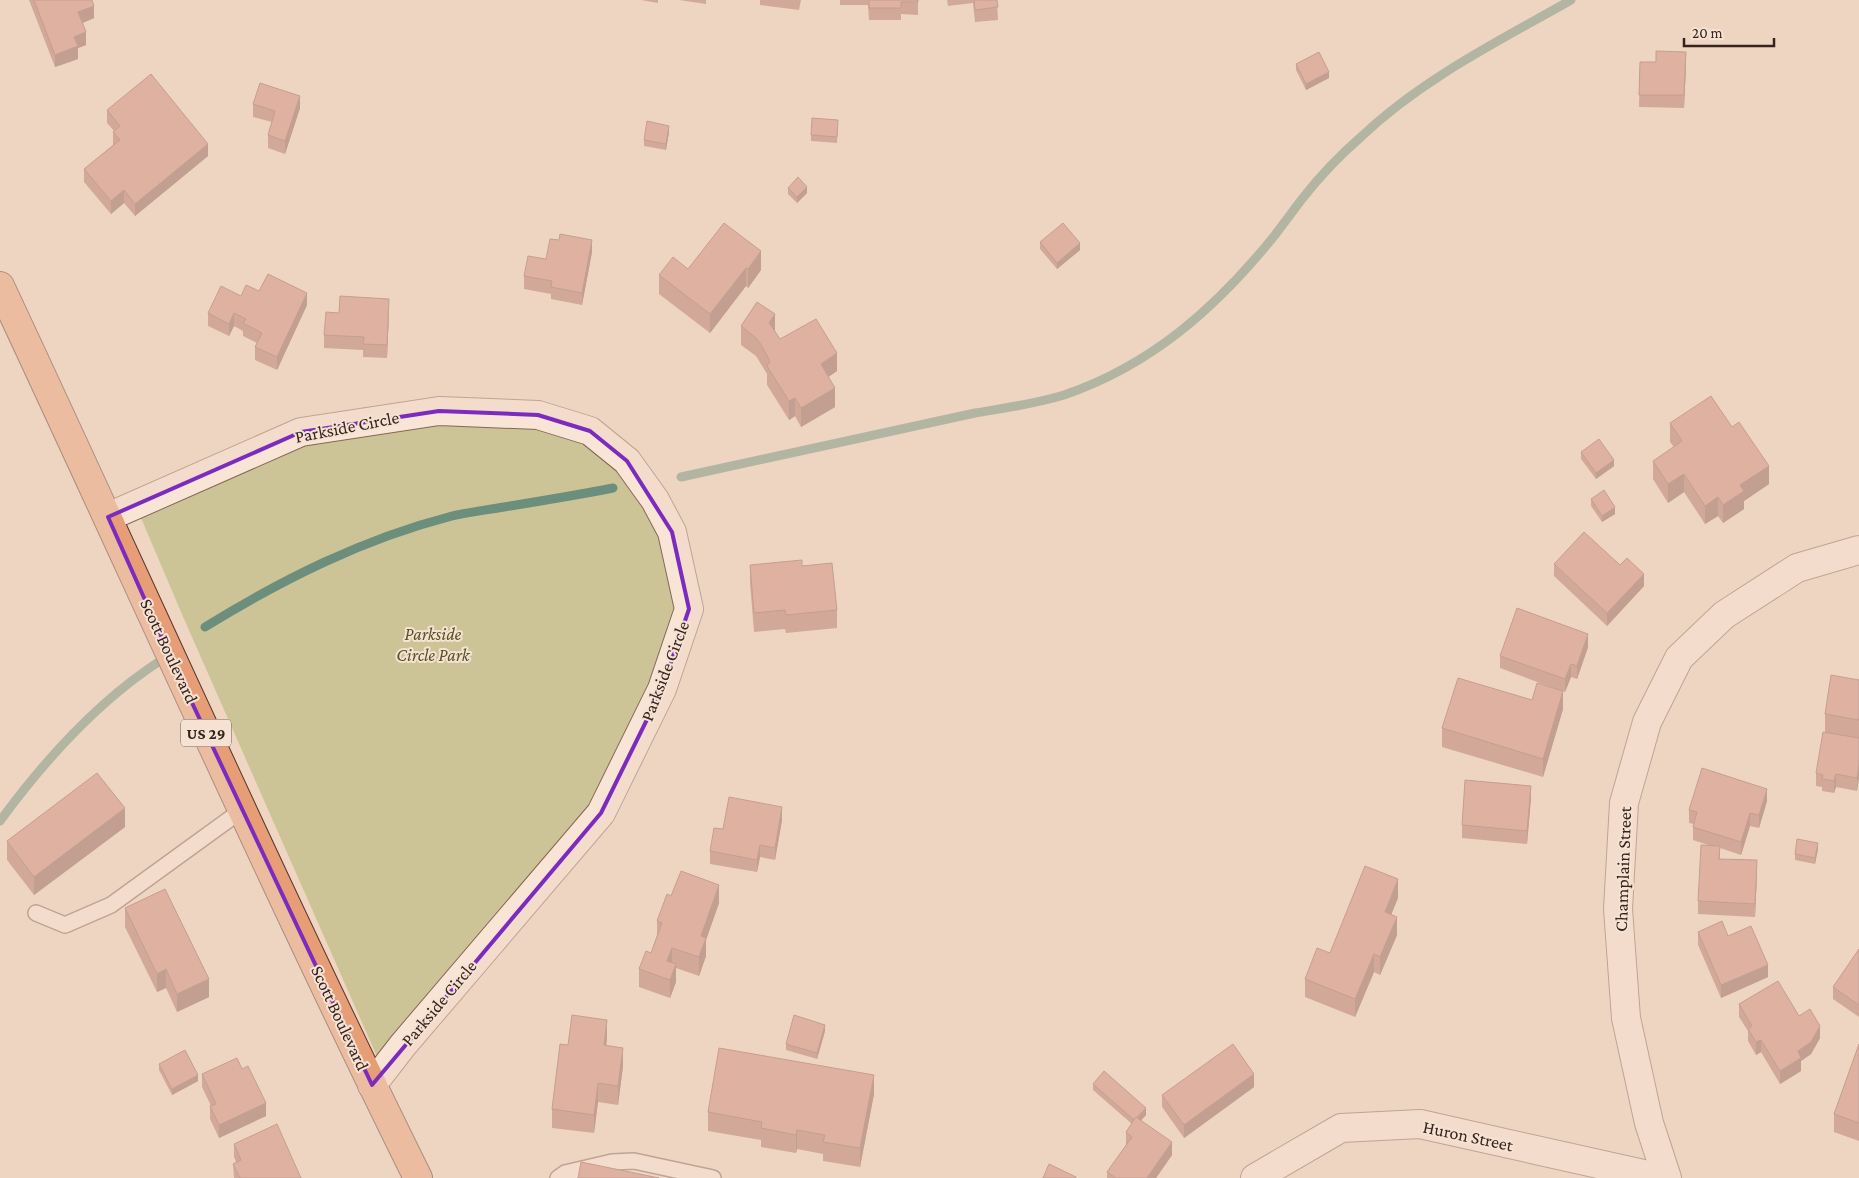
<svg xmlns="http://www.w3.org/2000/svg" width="1859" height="1178" viewBox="0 0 1859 1178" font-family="'Crimson Pro',serif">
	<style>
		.green { fill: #ccc496 }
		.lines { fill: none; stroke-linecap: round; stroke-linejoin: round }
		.stream { stroke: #6c8e7d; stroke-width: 9 }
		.service-casing { stroke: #886659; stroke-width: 18 }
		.minor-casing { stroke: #886659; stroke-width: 30 }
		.trunk-casing { stroke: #55362e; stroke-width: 30 }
		.service { stroke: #f9e5d6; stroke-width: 15 }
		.minor { stroke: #f9e5d6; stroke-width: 28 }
		.trunk { stroke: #e79e76; stroke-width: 28 }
		.wall { fill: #af7267 }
		.shaded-wall { fill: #8f5d54 }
		.building { fill: #cc8578; stroke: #8f5d54 }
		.marked { fill: none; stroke: #7b2cbf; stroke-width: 4; stroke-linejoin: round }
		.labels { text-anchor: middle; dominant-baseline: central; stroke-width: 4; stroke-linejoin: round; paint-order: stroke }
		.shield { fill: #f5e2d2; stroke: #705c54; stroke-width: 1 }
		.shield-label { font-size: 16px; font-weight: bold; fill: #37231e }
		.street-label { font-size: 18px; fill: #37231e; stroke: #f5e2d2 }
		.park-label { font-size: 18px; font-style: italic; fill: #545324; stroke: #f5e2d2 }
	</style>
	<rect width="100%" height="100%" fill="#eed6c2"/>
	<!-- green -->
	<path class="green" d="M452,422L526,426L587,443L629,476L658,533L677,591L675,624L653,689L606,782L559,855L379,1061L184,619L130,492L206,467L315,442Z"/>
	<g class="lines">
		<!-- stream -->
		<g class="stream">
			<path d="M681,477L975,413C1005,408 1035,404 1064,395C1152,365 1217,307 1275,235C1284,223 1293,211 1302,199C1320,176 1340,155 1362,136C1422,79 1499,41 1571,0"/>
			<path d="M205,627C283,579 363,539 452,516C469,512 487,510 504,507C541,501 577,495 613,488"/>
			<path d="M0,821C44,761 100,699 163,659"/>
		</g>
		<!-- service casing -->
		<g class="service-casing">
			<g id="service">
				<path d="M36,913L65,925L111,905L242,810"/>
				<path d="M558,1178L565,1173L612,1162L634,1161L713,1178"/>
			</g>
		</g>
		<!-- minor casing -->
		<g class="minor-casing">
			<g id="minor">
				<path d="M108,517L301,432L439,411L538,415L590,431L627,461L655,500L672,532L689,609L662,689L601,813L403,1045L372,1085"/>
				<path d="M1255,1178L1341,1128L1420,1124L1661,1178"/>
				<path d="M1667,1178L1649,1123L1626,1018L1618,909L1624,803L1647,722L1679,658L1724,615L1797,568L1859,550"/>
			</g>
		</g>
		<!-- trunk casing -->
		<g class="trunk-casing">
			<path id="trunk" d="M0,286C139,583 272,883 418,1178"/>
		</g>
		<!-- service -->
		<use href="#service" class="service"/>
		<!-- minor -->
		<use href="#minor" class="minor"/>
		<!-- trunk -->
		<use href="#trunk" class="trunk"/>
	</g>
	<!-- wall -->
	<g class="wall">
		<path d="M29,0H92L94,18L82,23L86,45L78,48V59L55,67Z"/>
		<path d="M641,0H658V3Z"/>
		<path d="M679,0H706V4Z"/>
		<path d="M760,0H801L799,10L760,5Z"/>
		<path d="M840,0H918V15L901,14V20H869L868,5H840Z"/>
		<path d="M947,0H997L998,20L975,22L973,3L948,6Z"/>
		<path d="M1640,62L1686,65L1684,108L1639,107Z"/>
		<path d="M1296,64L1329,78L1306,90L1296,70Z"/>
		<path d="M253,104L300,108L285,154L268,148V135L272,122L253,117Z"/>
		<path d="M107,110L208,156L135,216L124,203L111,214L84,182V169L113,145V132L114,131L107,123Z"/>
		<path d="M838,126L837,143L811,141V135Z"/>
		<path d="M669,132L666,150L644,146V140Z"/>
		<path d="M788,188L807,193L797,203L788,194Z"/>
		<path d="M724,223L761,270L748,288L746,286L710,333L659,294V275L688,269Z"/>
		<path d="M1040,242L1080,250L1057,269L1040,249Z"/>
		<path d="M592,252L582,305L551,299V294L524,289V276L546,259Z"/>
		<path d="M259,291L307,305L277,370L255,360V347L257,343L243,336V331L234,326L229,336L208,326V313L241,296Z"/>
		<path d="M389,311L387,358L363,357V350L324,348V335L339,313Z"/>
		<path d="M741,326L775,331L780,339L837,371L828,377L835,407L801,427L795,416L789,420L767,385V374L756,356L741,345Z"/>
		<path d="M1670,423L1769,484L1744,501V509L1723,523L1718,516L1705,524L1684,492L1668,503L1653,479V461L1674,447L1670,442Z"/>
		<path d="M1581,452L1614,466L1596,479L1581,459Z"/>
		<path d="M1591,499L1615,514L1602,522L1591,506Z"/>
		<path d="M1554,564L1620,565L1644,586L1607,626L1554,576Z"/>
		<path d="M750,565L802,566L837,610V628L786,633L785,629L754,632L750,583Z"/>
		<path d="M1588,647L1577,679L1571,677L1565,692L1563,691V709L1543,777L1442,747V728L1532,700L1558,690L1500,668V656Z"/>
		<path d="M1859,680V777L1857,791L1836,787L1834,793L1822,791V787L1816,786V773L1825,732V714Z"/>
		<path d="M1531,798L1527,844L1462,838V825Z"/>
		<path d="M1767,801L1759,828L1750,826L1741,855L1720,848V859L1757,873L1755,917L1698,914V901L1711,846L1693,840V827L1694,824L1689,823V810Z"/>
		<path d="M782,820L775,860L760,857L757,872L710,864V851L723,829Z"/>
		<path d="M125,827L34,895L7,860V841Z"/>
		<path d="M1818,849L1815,864L1795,860V854Z"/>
		<path d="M671,896L719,903L706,940V956L699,976L676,968V982L670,998L639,987V969L651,953L657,935V921Z"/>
		<path d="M1398,898L1391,914L1397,935L1380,975L1374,972L1355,1017L1305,997V979L1330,953Z"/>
		<path d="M125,908L209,997L177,1012L166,988L157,992L125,927Z"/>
		<path d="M1698,932L1768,977L1721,998L1698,945Z"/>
		<path d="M1859,949V1017L1833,999V987Z"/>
		<path d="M1739,1004L1799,1016L1820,1038L1811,1054L1801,1061V1071L1780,1084L1761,1052L1756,1055L1748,1041V1031L1739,1017Z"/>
		<path d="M825,1031L817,1059L786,1050V1044Z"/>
		<path d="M607,1038L606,1046L623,1066L618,1105L598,1102L594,1133L552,1128V1109L568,1045Z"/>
		<path d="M1859,1044V1141L1834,1132V1114Z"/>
		<path d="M159,1064L198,1081L172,1095L159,1070Z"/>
		<path d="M202,1074L266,1116L219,1138L210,1119V1106H211L202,1087Z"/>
		<path d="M1093,1084L1146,1115L1141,1120L1172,1155L1156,1178H1107V1172L1126,1145V1132L1132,1124L1093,1090Z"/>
		<path d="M1254,1087L1184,1138L1162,1107V1095Z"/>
		<path d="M874,1094L860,1167L823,1161V1154L797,1149L796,1153L761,1147V1140L708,1131V1112Z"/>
		<path d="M234,1144L301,1178H234L233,1164L236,1162L234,1157Z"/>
	</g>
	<!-- shaded-wall -->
	<g class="shaded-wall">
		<path d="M94,6V18L78,25V12Z"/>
		<path d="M86,32V45L78,48V59L55,67V55L74,37Z"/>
		<path d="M1686,52V65L1684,108V95Z"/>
		<path d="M1329,72V78L1306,90V84Z"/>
		<path d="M300,96V108L285,154V141Z"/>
		<path d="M669,126V132L666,150V144Z"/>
		<path d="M208,144V156L135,216V204Z"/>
		<path d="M807,187V193L797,203V197Z"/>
		<path d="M124,190V203L111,214V201Z"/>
		<path d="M592,240V252L582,305V293Z"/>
		<path d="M1080,243V250L1057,269V263Z"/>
		<path d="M761,251V270L748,288V269Z"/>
		<path d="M746,268V286L710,333V314Z"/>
		<path d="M307,293V305L277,370V357Z"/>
		<path d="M389,299V311L387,358V345Z"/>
		<path d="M234,313V326L229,336V324Z"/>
		<path d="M775,314V332L769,323Z"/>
		<path d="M837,353V371L821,382V364Z"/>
		<path d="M835,388V407L801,427V408Z"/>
		<path d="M795,398V416L789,420V401Z"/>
		<path d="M1614,460V466L1596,479V473Z"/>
		<path d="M1769,466V484L1744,501V509L1723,523V505L1740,485Z"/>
		<path d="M1684,474V492L1668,503V484Z"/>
		<path d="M1718,497V516L1705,524V506Z"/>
		<path d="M1615,507V514L1602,522V516Z"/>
		<path d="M1644,574V586L1607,626V613Z"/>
		<path d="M1588,634V647L1577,679V666Z"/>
		<path d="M1571,664V677L1565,692V679Z"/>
		<path d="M1563,691V709L1543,777V759Z"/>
		<path d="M1859,764V777L1857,791V778Z"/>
		<path d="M1836,774V787L1834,793V781Z"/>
		<path d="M1531,786V798L1527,844V831Z"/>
		<path d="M1767,789V801L1759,828V815Z"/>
		<path d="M782,807V820L775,860V848Z"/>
		<path d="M125,808V827L34,895V877Z"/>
		<path d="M1750,813V826L1741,855V842Z"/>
		<path d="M1818,843V849L1815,864V858Z"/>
		<path d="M760,845V857L757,872V860Z"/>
		<path d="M1757,860V873L1755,917V904Z"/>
		<path d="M1398,879V898L1385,930V912Z"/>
		<path d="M719,885V903L706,940V956L699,976V957L701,936Z"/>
		<path d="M1397,917V935L1380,975V957Z"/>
		<path d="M672,948V966L667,961Z"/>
		<path d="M1374,954V972L1355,1017V999Z"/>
		<path d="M676,964V982L670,998V980Z"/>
		<path d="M1768,965V977L1721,998V985Z"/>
		<path d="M166,969V988L157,992V974Z"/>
		<path d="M209,979V997L177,1012V994Z"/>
		<path d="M607,1020V1038L604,1064V1045Z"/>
		<path d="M825,1025V1031L817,1059V1053Z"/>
		<path d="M1820,1026V1038L1811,1054L1801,1061V1071L1780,1084V1071Z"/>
		<path d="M1761,1040V1052L1756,1055V1042Z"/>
		<path d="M623,1048V1066L618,1105V1086Z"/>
		<path d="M1254,1074V1087L1184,1138V1125Z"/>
		<path d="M198,1075V1081L172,1095V1089Z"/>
		<path d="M874,1075V1094L860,1167V1148Z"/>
		<path d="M598,1083V1102L594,1133V1115Z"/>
		<path d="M266,1103V1116L219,1138V1125Z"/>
		<path d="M1146,1108V1115L1135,1127V1121Z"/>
		<path d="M797,1130V1149L796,1153V1135Z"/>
		<path d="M1172,1142V1155L1156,1178H1147Z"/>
	</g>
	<!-- building -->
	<g class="building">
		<path d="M34,0H92L94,6L78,12L86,32L74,37L78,46L55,55Z"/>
		<path d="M869,0H918V2H901V8H869Z"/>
		<path d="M974,0H997L998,7L975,10Z"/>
		<path d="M1656,51L1686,52L1684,95H1639L1640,62H1656Z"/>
		<path d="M1319,52L1329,72L1306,84L1296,64Z"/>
		<path d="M151,74L208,144L135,204L124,190L111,201L84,169L120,140L113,132L120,126L107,110Z"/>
		<path d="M260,83L300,96L285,141L268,135L275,111L253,104Z"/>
		<path d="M812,118L838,120L837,137L811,135Z"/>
		<path d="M647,121L669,126L666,144L644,140Z"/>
		<path d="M798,177L807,187L797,197L788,188Z"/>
		<path d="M724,223L761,251L748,269L746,268L710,314L659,275L673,257L688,269Z"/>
		<path d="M1063,223L1080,243L1057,263L1040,242Z"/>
		<path d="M560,234L592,240L582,293L551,287L552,281L524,276L528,256L546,259L550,239L559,240Z"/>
		<path d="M268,274L307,293L277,357L255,347L262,333L243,323L246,319L234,313L229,324L208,313L221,286L241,296L246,285L259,291Z"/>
		<path d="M340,296L389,299L387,345L363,344L364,337L324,335L326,312L339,313Z"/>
		<path d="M757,302L775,314L769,323L780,339L816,319L837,353L821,364L835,388L801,408L795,398L789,401L767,366L770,361L760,343L756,338L741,326Z"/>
		<path d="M1711,396L1732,427L1739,422L1769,466L1740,485L1744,491L1723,505L1718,497L1705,506L1684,474L1668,484L1653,461L1682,441L1670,423Z"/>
		<path d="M1599,439L1614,460L1596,473L1581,452Z"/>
		<path d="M1604,490L1615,507L1602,516L1591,499Z"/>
		<path d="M1584,532L1620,565L1627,558L1644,574L1607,613L1554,564Z"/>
		<path d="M802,560V566L832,563L837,610L786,615L785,610L754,613L750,565Z"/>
		<path d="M1517,608L1588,634L1577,666L1571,664L1565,679L1500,656Z"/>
		<path d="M1831,675L1859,680V720L1825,714Z"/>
		<path d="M1458,678L1532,700L1537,683L1563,691L1543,759L1442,728Z"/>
		<path d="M1823,732L1859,738V764L1857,778L1836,774L1834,781L1822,779L1823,775L1816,773Z"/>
		<path d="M1702,768L1767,789L1759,815L1750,813L1741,842L1693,827L1697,812L1689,810Z"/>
		<path d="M97,773L125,808L34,877L7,841Z"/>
		<path d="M1465,780L1531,786L1527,831L1462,825Z"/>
		<path d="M729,797L782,807L775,848L760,845L757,860L710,851L714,828L723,829Z"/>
		<path d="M1797,839L1818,843L1815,858L1795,854Z"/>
		<path d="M1701,845L1720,846L1719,859L1757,860L1755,904L1698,901Z"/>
		<path d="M1365,866L1398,879L1385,912L1397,917L1380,957L1374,954L1355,999L1305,979L1317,948L1330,953Z"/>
		<path d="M681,871L719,885L701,936L706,938L699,957L672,948L667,961L676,964L670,980L639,969L646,951L651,953L662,923L657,921L667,894L671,896Z"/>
		<path d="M165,889L209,979L177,994L166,969L157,974L125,908Z"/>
		<path d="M1722,921L1728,936L1751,926L1768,965L1721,985L1698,932Z"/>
		<path d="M1859,949V1005L1833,987Z"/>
		<path d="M1778,981L1799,1016L1810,1009L1820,1026L1811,1042L1798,1051L1801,1058L1780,1071L1761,1040L1756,1042L1748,1029L1752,1026L1739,1004Z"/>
		<path d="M572,1015L607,1020L604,1045L623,1048L618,1086L598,1083L594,1115L552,1109L560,1044L568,1045Z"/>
		<path d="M794,1015L825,1025L817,1053L786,1044Z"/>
		<path d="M1233,1044L1254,1074L1184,1125L1162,1095Z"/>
		<path d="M1859,1044V1123L1834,1114Z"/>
		<path d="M719,1048L874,1075L860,1148L823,1142L825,1135L797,1130L796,1135L761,1128L762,1122L708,1112Z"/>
		<path d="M185,1050L198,1075L172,1089L159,1064Z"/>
		<path d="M237,1058L242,1069L248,1066L266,1103L219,1125L210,1106L216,1104L202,1074Z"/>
		<path d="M1104,1071L1146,1108L1134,1120L1093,1084Z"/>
		<path d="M1136,1117L1172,1142L1147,1178H1116L1107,1172L1132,1137L1126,1132Z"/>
		<path d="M277,1124L301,1178H240L233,1164L241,1160L234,1144Z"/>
		<path d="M581,1162L659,1178H578Z"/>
		<path d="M1049,1164L1076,1177V1178H1043Z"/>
	</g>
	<!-- marked area -->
	<path d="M0 0H1859V1178H0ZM439,411L538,415L590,431L627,461L672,532L689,609L662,689L601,813L372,1085L170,656L108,517L301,432Z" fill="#eed6c2" fill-opacity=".55" fill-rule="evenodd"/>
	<path class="marked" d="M439,411L538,415L590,431L627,461L672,532L689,609L662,689L601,813L372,1085L170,656L108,517L301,432Z"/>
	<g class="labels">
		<!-- shield labels -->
		<rect class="shield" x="181" y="719.5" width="50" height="27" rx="4"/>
		<g class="shield-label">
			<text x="206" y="733">US 29</text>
		</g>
		<!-- street labels -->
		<g class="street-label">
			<text transform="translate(347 427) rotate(-11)">Parkside Circle</text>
			<text transform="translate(169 651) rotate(65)">Scott Boulevard</text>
			<text transform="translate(665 671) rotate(-69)">Parkside Circle</text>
			<text transform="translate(1623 869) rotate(-88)">Champlain Street</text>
			<text transform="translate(439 1003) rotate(-50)">Parkside Circle</text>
			<text transform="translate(340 1018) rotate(65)">Scott Boulevard</text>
			<text transform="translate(1468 1136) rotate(12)">Huron Street</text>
		</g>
		<!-- park labels -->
		<g class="park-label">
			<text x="433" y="634">Parkside<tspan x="433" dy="21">Circle Park</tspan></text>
		</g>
	</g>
	<!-- scale -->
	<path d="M1684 38v8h90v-8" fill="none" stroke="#37231e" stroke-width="2.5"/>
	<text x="1692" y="38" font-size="15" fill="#37231e" stroke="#f5e2d2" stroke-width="4" paint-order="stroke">20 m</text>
</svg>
